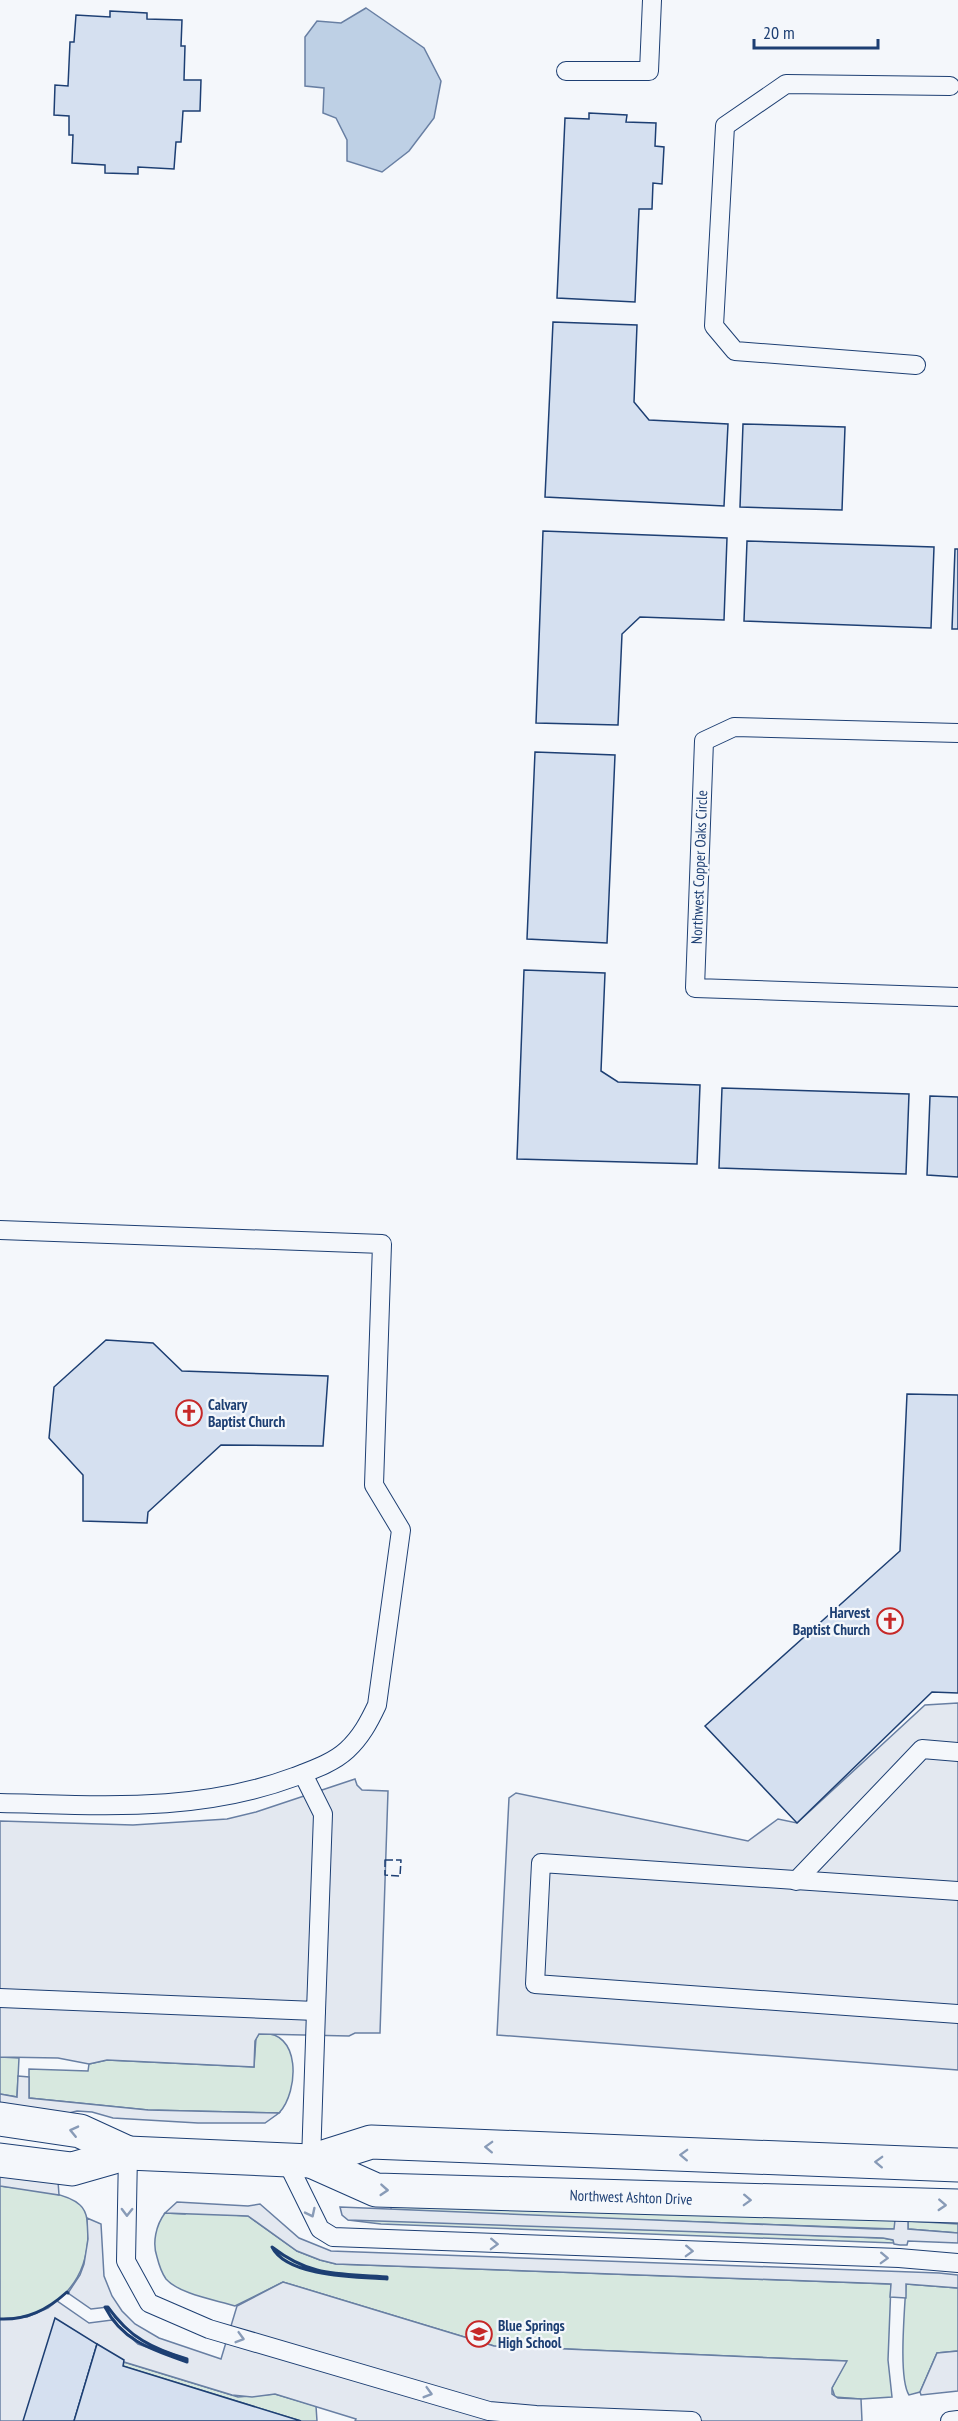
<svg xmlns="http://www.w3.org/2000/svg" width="958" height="2421" viewBox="0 0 958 2421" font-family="'PT Sans Narrow',sans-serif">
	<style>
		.green { fill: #d7e8df; stroke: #687fa3; stroke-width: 1.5 }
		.parking { fill: #e3e8f0; stroke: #687fa3; stroke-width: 1.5 }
		.water { fill: #bed0e5; stroke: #687fa3; stroke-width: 1.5 }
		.building { fill: #d5e0f0; stroke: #1d3f73; stroke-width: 1.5 }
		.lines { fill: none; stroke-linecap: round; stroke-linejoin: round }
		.service-casing { stroke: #1d3f73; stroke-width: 20 }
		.minor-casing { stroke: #1d3f73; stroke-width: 35 }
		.service { stroke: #f4f7fb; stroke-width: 18 }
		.minor { stroke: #f4f7fb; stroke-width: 33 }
		.fence { stroke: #1d3f73; stroke-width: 1.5; stroke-dasharray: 8 3; stroke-linecap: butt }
		.wall { stroke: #1d3f73; stroke-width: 3 }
		.oneway { stroke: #889bb7 }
		.labels { text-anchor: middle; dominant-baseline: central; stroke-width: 4.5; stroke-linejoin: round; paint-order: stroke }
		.street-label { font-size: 15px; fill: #1d3f73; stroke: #f4f7fb }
		.poi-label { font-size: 15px; font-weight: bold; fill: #1d3f73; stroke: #f4f7fb; text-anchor: start }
	</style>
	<rect width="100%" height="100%" fill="#f4f7fb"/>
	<!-- green -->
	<g class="green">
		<path d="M259,2034C302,2028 299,2092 279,2113L148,2110L29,2098V2069L88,2071L89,2064L107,2060L254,2067L256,2038Z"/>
		<path d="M0,2057L19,2058L17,2097L0,2094Z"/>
		<path d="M0,2186C21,2189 64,2190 80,2205C88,2212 88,2226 88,2235C87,2286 50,2319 0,2319Z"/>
		<path d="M391,2204L895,2220V2229L391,2211Z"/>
		<path d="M185,2212L248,2216L297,2251L320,2260L336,2264L891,2284L888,2360L892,2397L861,2399L835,2397L832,2388L846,2361L494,2346L283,2282L235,2306C216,2300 179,2294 166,2279C161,2272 159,2265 157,2257C152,2243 156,2225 165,2213L185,2214Z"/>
		<path d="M360,2219L883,2238L894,2240V2243L381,2224L348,2220Z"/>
		<path d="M908,2221L958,2224V2233L908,2229Z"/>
		<path d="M906,2284L958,2288V2351L937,2353L920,2392L909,2395C898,2378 905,2307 906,2284Z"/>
		<path d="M124,2362L238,2397L275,2394L316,2406L317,2421H301L123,2366Z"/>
	</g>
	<!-- parking -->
	<g class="parking">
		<path d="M958,1703V2070L497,2035L509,1798L516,1793L748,1841L778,1819L797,1823L925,1705Z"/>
		<path d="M355,1779L357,1785L362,1790L388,1791L380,2033H355L349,2036L259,2034L255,2041L254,2067L107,2060L89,2064L58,2058L0,2057V1821L133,1825L227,1819L256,1812Z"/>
		<path d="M18,2076L29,2077V2098L148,2110L279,2113L265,2123H198L113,2118L92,2112L77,2111L65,2114L0,2105V2094L17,2097Z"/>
		<path d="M0,2174L58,2181L59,2195L0,2186Z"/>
		<path d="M177,2202L248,2206L260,2204L299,2238L331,2251L939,2273L958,2275V2288L906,2284V2298L890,2297L891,2284L336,2264L320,2260L297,2251L248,2216L165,2213Z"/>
		<path d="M340,2207L875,2229H894L895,2220H908V2229L958,2233V2243L908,2241L907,2245H900L894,2244L893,2240L883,2238L348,2220L342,2215Z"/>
		<path d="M87,2218L101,2224L104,2276L112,2296L122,2311L135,2324L159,2338L221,2359L237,2306L283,2282L494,2346L847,2361L832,2388V2394L838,2398L861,2399L862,2421H355L356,2419L275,2394L252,2397L232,2395L124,2362L97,2344L74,2421H0V2319L27,2317L48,2308L57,2301L89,2323L112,2320L138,2344L187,2361V2359L151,2346L134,2336L108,2307L91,2309L68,2293L80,2275L84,2264L88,2239Z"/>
		<path d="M958,2351V2391L921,2395L920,2392L937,2353Z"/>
	</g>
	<!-- water -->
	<path class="water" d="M366,8L424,48L441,81L434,118L409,151L382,172L347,161V140L336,118L323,113L324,88L305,86V37L317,21L341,23Z"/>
	<!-- building -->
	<g class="building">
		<path d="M110,11L147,13V19L182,20L181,46H185L184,80H201L200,111H183L181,142H176L174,169L138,167V174L105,173V165L72,163L73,135H69V116L54,115L55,85L68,86L70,42H74L76,15L110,17Z"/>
		<path d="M589,113L627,115L626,122L656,123L655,146L664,147L662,184L653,183L652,209H639L635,302L557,298L565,118L589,119Z"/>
		<path d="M553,322L637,325L634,402L649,420L728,424L724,506L545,497Z"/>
		<path d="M743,424L845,427L842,510L740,507Z"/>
		<path d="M543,531L727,538L724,620L640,617L622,634L618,725L536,723Z"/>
		<path d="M747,541L934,547L931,628L744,621Z"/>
		<path d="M955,549H958V629H952Z"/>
		<path d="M535,752L615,755L607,943L527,939Z"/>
		<path d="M524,970L605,973L601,1071L618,1082L700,1085L697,1164L517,1159Z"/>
		<path d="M722,1088L909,1094L906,1174L719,1168Z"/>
		<path d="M930,1096L958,1097V1177L927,1175Z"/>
		<path d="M106,1340L153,1343L182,1371L328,1376L323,1446L221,1445L148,1512L147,1523L83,1521V1475L49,1438L54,1387Z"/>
		<path d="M907,1394L958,1395V1693L932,1692L797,1823L705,1726L900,1551Z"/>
		<path d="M55,2318L97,2344L74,2421H23Z"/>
		<path d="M97,2344L124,2360L123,2366L301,2421H74Z"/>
	</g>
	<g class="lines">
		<!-- service casing -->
		<g class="service-casing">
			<g id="service">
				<path d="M566,71H649L652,0"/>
				<path d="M916,365L735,351L714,326L725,126L786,84L950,86"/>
				<path d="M958,733L734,727L704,741L695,988L958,997"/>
				<path d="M0,1230L382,1244L374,1485L401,1530L377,1705C369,1722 361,1737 347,1750C333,1763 312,1770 294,1777C197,1813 101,1805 0,1803"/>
				<path d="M796,1881L922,1749L958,1752"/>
				<path d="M958,1891L541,1863L535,1984L958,2014"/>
				<path d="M0,1998L316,2011L323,1814L303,1774"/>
				<path d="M128,2153L126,2261L149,2303L209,2329L489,2411L536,2415L692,2421"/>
				<path d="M286,2160L320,2229L333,2237L899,2258L958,2263"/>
				<path d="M311,2161L316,2011"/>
				<path d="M950,2421L958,2420"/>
			</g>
		</g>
		<!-- minor casing -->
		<g class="minor-casing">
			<g id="minor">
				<path d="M0,2119L80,2131L128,2153"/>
				<path d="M0,2160L72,2169L128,2153L311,2161L371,2142L958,2165"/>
				<path d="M311,2161L376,2190L958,2206"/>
			</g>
		</g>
		<!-- service -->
		<use href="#service" class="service"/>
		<!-- minor -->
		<use href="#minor" class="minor"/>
		<!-- fence -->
		<path class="fence" d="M385,1860H401L400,1876L385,1875Z"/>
		<!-- wall -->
		<g class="wall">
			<path d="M272,2247C312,2278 340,2273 387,2277V2279C357,2277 287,2277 272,2247Z"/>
			<path d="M105,2307H108C128,2337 154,2349 187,2359V2362C153,2350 122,2341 105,2307Z"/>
			<path d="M0,2319C27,2320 47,2310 67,2292L68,2293"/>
		</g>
	</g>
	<!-- one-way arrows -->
	<defs><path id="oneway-chevron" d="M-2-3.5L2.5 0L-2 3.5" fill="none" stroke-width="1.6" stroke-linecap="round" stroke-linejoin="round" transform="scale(1.5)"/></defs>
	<g class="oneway">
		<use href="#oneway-chevron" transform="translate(74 2131) rotate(-167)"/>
		<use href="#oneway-chevron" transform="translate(489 2147) rotate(-178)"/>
		<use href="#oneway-chevron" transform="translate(684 2155) rotate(-178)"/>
		<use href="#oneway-chevron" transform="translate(879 2162) rotate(-178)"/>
		<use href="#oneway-chevron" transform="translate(384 2190) rotate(4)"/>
		<use href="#oneway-chevron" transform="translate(747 2200) rotate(2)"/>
		<use href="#oneway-chevron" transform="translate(942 2205) rotate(3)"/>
		<use href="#oneway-chevron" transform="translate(127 2212) rotate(91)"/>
		<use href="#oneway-chevron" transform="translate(311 2213) rotate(64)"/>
		<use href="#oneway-chevron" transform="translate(494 2244) rotate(2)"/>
		<use href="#oneway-chevron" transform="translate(689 2251) rotate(2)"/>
		<use href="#oneway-chevron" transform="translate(884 2258) rotate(2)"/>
		<use href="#oneway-chevron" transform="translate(240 2338) rotate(16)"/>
		<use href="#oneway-chevron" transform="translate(428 2393) rotate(16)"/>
	</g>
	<!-- icons -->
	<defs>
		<g id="church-ring" transform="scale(1.35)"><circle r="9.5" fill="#f4f7fb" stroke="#c62828" stroke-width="1.5"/><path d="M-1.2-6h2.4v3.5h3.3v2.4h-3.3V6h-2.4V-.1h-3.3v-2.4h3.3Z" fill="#c62828"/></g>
		<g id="school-ring" transform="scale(1.35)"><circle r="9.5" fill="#f4f7fb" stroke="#c62828" stroke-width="1.5"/><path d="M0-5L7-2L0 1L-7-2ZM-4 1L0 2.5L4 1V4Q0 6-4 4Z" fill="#c62828"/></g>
	</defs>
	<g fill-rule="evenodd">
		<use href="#church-ring" x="189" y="1413"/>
		<use href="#church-ring" x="890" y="1621"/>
		<use href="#school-ring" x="479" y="2334"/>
	</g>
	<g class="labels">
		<!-- street labels -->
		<g class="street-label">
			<text transform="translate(699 867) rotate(-88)">Northwest Copper Oaks Circle</text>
			<text transform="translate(631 2197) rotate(2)">Northwest Ashton Drive</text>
		</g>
		<!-- poi labels -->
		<g class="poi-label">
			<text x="208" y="1404">Calvary<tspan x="208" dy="17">Baptist Church</tspan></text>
			<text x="870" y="1612" text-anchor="end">Harvest<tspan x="870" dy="17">Baptist Church</tspan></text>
			<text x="498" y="2325">Blue Springs<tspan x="498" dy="17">High School</tspan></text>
		</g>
	</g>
	<!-- scale -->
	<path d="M754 39v9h124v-9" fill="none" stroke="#1d3f73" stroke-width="3"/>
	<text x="763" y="39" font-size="18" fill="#1d3f73" stroke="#f4f7fb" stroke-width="4.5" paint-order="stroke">20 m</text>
</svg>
